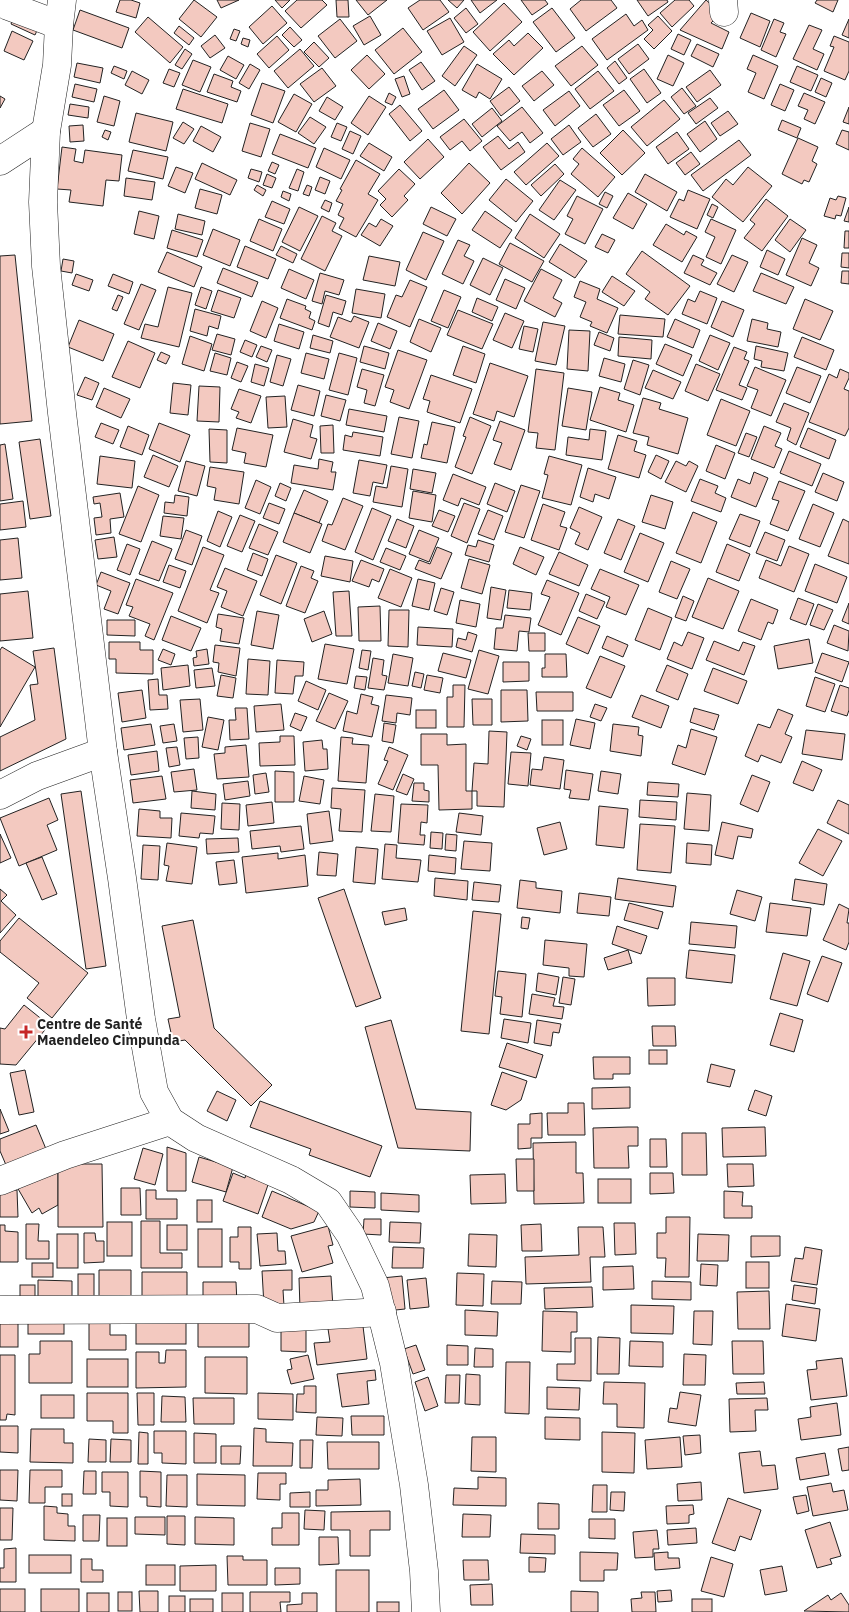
<svg xmlns="http://www.w3.org/2000/svg" width="849" height="1612" viewBox="0 0 849 1612" font-family="'IBM Plex Sans',sans-serif">
	<style>
		.building { fill: #f3c9c0; stroke: #222 }
		.lines { fill: none; stroke-linecap: round; stroke-linejoin: round }
		.minor-casing { stroke: #222; stroke-width: 29 }
		.minor { stroke: #fff; stroke-width: 28 }
		.poi-dot { fill: #c62828; stroke: #fff; stroke-width: 2 }
		.labels { text-anchor: middle; dominant-baseline: central; stroke-width: 4; stroke-linejoin: round; paint-order: stroke }
		.poi-label { font-size: 14px; font-weight: bold; fill: #222; stroke: #fff; text-anchor: start }
	</style>
	<rect width="100%" height="100%" fill="#fff"/>
	<!-- building -->
	<g class="building">
		<path d="M120,0H131L140,3L136,18L116,12Z"/>
		<path d="M194,0L217,17L201,37L179,19Z"/>
		<path d="M217,0H239L221,8Z"/>
		<path d="M275,0H290L282,8Z"/>
		<path d="M297,0H322L327,5L301,28L285,11Z"/>
		<path d="M336,0H348L349,17H337Z"/>
		<path d="M356,0H387L368,15Z"/>
		<path d="M420,0H440L449,12L423,30L408,8Z"/>
		<path d="M448,0H464L457,8Z"/>
		<path d="M471,0H497L480,13Z"/>
		<path d="M521,0H545L548,4L532,15Z"/>
		<path d="M581,0H611L617,8L586,31L570,9Z"/>
		<path d="M637,0H667L668,2L648,16Z"/>
		<path d="M675,0H689L694,6L672,27L660,13Z"/>
		<path d="M706,0L721,13L711,23L729,32L722,49L680,30Z"/>
		<path d="M817,0H838L833,12L815,3Z"/>
		<path d="M504,3L522,22L490,51L473,32Z"/>
		<path d="M272,6L287,23L263,44L249,27Z"/>
		<path d="M466,8L478,24L466,33L454,18Z"/>
		<path d="M552,8L575,38L556,52L533,22Z"/>
		<path d="M80,10L129,28L122,48L73,30Z"/>
		<path d="M16,12L40,24L35,35L11,24Z"/>
		<path d="M751,13L770,21L760,47L740,38Z"/>
		<path d="M626,14L634,26L642,20L648,30L607,60L592,39Z"/>
		<path d="M370,16L381,35L364,45L353,26Z"/>
		<path d="M658,16L672,31L654,49L644,39L653,30L648,25Z"/>
		<path d="M148,17L183,47L170,63L135,32Z"/>
		<path d="M450,18L464,42L442,55L427,31Z"/>
		<path d="M340,19L357,41L335,58L318,36Z"/>
		<path d="M774,19L784,23L780,32L786,34L776,57L761,50Z"/>
		<path d="M849,19V38L842,35Z"/>
		<path d="M809,25L822,30L813,49L824,54L817,70L793,59Z"/>
		<path d="M179,26L194,38L189,45L174,33Z"/>
		<path d="M290,27L302,40L294,47L282,35Z"/>
		<path d="M403,28L422,52L394,74L375,50Z"/>
		<path d="M234,29L240,31L236,41L230,39Z"/>
		<path d="M12,31L33,41L24,60L4,51Z"/>
		<path d="M528,33L543,48L514,75L493,54L509,40L514,46Z"/>
		<path d="M678,34L691,40L684,55L671,49Z"/>
		<path d="M215,35L225,48L210,58L201,46Z"/>
		<path d="M277,36L289,50L269,68L257,54Z"/>
		<path d="M834,36L849,42V71L845,80L824,71L834,47L830,46Z"/>
		<path d="M243,38L250,40L248,47L241,44Z"/>
		<path d="M314,42L329,58L319,67L304,52Z"/>
		<path d="M638,44L649,59L629,74L618,59Z"/>
		<path d="M697,44L719,54L713,67L691,56Z"/>
		<path d="M464,46L477,55L455,86L442,76Z"/>
		<path d="M582,46L598,65L571,86L555,66Z"/>
		<path d="M185,49L192,54L182,69L175,65Z"/>
		<path d="M300,49L314,66L288,88L274,71Z"/>
		<path d="M367,55L385,74L369,89L351,70Z"/>
		<path d="M668,55L684,63L673,86L657,79Z"/>
		<path d="M753,55L778,66L764,99L748,92L756,73L747,69Z"/>
		<path d="M228,56L244,65L236,79L220,70Z"/>
		<path d="M193,60L211,67L200,92L182,85Z"/>
		<path d="M615,61L627,78L619,84L607,68Z"/>
		<path d="M421,62L435,81L422,90L409,70Z"/>
		<path d="M77,63L103,68L100,83L74,77Z"/>
		<path d="M250,64L260,70L249,89L239,83Z"/>
		<path d="M477,64L502,79L490,99L479,92L476,98L462,90Z"/>
		<path d="M114,66L127,71L124,79L111,73Z"/>
		<path d="M797,66L818,75L811,91L790,82Z"/>
		<path d="M322,68L336,86L314,102L300,84Z"/>
		<path d="M169,69L180,73L174,87L163,83Z"/>
		<path d="M644,69L661,93L647,103L630,79Z"/>
		<path d="M710,70L721,85L697,102L686,87Z"/>
		<path d="M132,71L149,80L142,94L125,85Z"/>
		<path d="M542,71L554,85L534,101L522,86Z"/>
		<path d="M598,71L614,91L590,109L575,89Z"/>
		<path d="M214,74L233,81L231,87L241,91L237,102L207,92Z"/>
		<path d="M404,76L410,94L402,97L395,79Z"/>
		<path d="M821,78L832,83L826,97L815,92Z"/>
		<path d="M262,83L285,91L273,123L251,115Z"/>
		<path d="M75,84L97,89L94,102L72,97Z"/>
		<path d="M780,84L794,90L785,111L771,105Z"/>
		<path d="M509,87L520,101L501,116L490,101Z"/>
		<path d="M682,88L696,106L684,114L671,97Z"/>
		<path d="M183,89L228,104L222,123L176,109Z"/>
		<path d="M444,90L459,110L433,129L418,109Z"/>
		<path d="M624,90L640,111L619,126L603,105Z"/>
		<path d="M569,91L580,106L555,126L543,110Z"/>
		<path d="M389,93L396,97L392,105L385,102Z"/>
		<path d="M804,93L825,102L815,124L804,119L808,110L798,106Z"/>
		<path d="M294,94L312,104L296,132L278,122Z"/>
		<path d="M0,96L5,99L0,108Z"/>
		<path d="M104,96L120,101L114,126L97,122Z"/>
		<path d="M369,96L386,107L368,135L351,123Z"/>
		<path d="M327,97L343,107L335,120L319,111Z"/>
		<path d="M710,98L718,108L696,124L688,113Z"/>
		<path d="M664,100L680,119L647,146L631,127Z"/>
		<path d="M70,104L89,107L88,118L68,115Z"/>
		<path d="M400,105L422,131L410,141L389,114Z"/>
		<path d="M522,107L543,133L530,143L522,132L510,141L497,126Z"/>
		<path d="M849,107V124L843,122Z"/>
		<path d="M492,108L502,121L482,137L472,124Z"/>
		<path d="M728,111L738,124L720,136L711,123Z"/>
		<path d="M136,113L173,122L166,151L129,142Z"/>
		<path d="M596,114L611,134L593,147L578,128Z"/>
		<path d="M310,117L326,127L314,144L298,133Z"/>
		<path d="M464,119L482,141L470,151L462,141L450,150L440,137Z"/>
		<path d="M782,120L801,128L797,138L778,130Z"/>
		<path d="M705,121L717,139L700,152L687,134Z"/>
		<path d="M183,122L194,129L184,144L173,138Z"/>
		<path d="M250,123L270,129L261,157L242,151Z"/>
		<path d="M337,123L347,127L341,141L331,137Z"/>
		<path d="M83,125L84,141L70,142L69,126Z"/>
		<path d="M569,125L581,142L563,155L551,139Z"/>
		<path d="M201,126L221,137L213,152L193,141Z"/>
		<path d="M105,130L111,132L108,140L102,137Z"/>
		<path d="M623,130L645,153L622,175L600,153Z"/>
		<path d="M842,130L849,132V150L836,144Z"/>
		<path d="M350,131L361,136L353,154L342,149Z"/>
		<path d="M677,132L689,149L668,164L656,147Z"/>
		<path d="M280,134L316,148L308,168L272,154Z"/>
		<path d="M498,136L509,149L518,142L525,152L501,170L483,147Z"/>
		<path d="M798,138L818,147L812,161L817,164L809,182L804,180L802,184L782,174Z"/>
		<path d="M428,139L444,157L420,179L404,162Z"/>
		<path d="M739,140L751,155L703,191L691,175Z"/>
		<path d="M369,143L392,157L384,171L360,156Z"/>
		<path d="M547,143L559,156L526,185L514,172Z"/>
		<path d="M62,147L76,149L74,161L83,163L85,150L122,155L119,181L106,180L103,206L69,202L71,190L57,189Z"/>
		<path d="M324,148L350,160L341,179L316,167Z"/>
		<path d="M582,148L615,177L598,197L571,174L579,164L573,159Z"/>
		<path d="M133,150L168,157L163,179L128,171Z"/>
		<path d="M691,152L700,164L685,175L676,163Z"/>
		<path d="M356,160L380,174L368,194L378,200L356,237L339,228L344,218L338,215L343,204L336,201L342,190L340,189Z"/>
		<path d="M272,162L279,165L275,174L268,171Z"/>
		<path d="M202,163L237,180L230,195L195,179Z"/>
		<path d="M469,163L490,183L462,214L441,193Z"/>
		<path d="M555,164L564,174L541,196L531,185Z"/>
		<path d="M176,167L193,173L185,193L168,186Z"/>
		<path d="M748,167L772,186L743,222L712,197L726,179L733,185Z"/>
		<path d="M251,169L262,172L259,182L248,178Z"/>
		<path d="M297,169L304,172L298,191L289,188Z"/>
		<path d="M399,169L415,184L404,196L408,200L392,217L380,205L386,199L378,191Z"/>
		<path d="M267,174L276,178L272,188L263,185Z"/>
		<path d="M645,174L677,192L667,211L635,192Z"/>
		<path d="M320,177L330,181L325,194L315,190Z"/>
		<path d="M126,178L155,182L152,200L124,196Z"/>
		<path d="M506,179L533,201L516,222L489,200Z"/>
		<path d="M560,180L576,190L554,220L539,210Z"/>
		<path d="M257,185L266,190L263,196L254,190Z"/>
		<path d="M307,185L312,187L309,196L303,194Z"/>
		<path d="M200,189L222,195L217,214L195,208Z"/>
		<path d="M688,190L710,199L697,229L670,217L679,199L684,201Z"/>
		<path d="M283,191L291,194L289,201L281,197Z"/>
		<path d="M605,192L613,196L607,208L599,204Z"/>
		<path d="M628,193L647,204L633,229L613,218Z"/>
		<path d="M577,196L603,209L585,244L565,234L573,219L567,216Z"/>
		<path d="M838,196L846,198L841,216L836,215L835,219L824,216L830,198L836,200Z"/>
		<path d="M766,199L788,216L762,251L744,238L755,224L750,220Z"/>
		<path d="M325,200L332,203L329,212L321,208Z"/>
		<path d="M272,201L290,209L284,224L265,217Z"/>
		<path d="M712,204L718,207L713,218L707,215Z"/>
		<path d="M299,207L318,216L300,251L282,242Z"/>
		<path d="M431,207L456,219L447,236L423,224Z"/>
		<path d="M849,207V222L844,221Z"/>
		<path d="M139,211L159,216L154,239L134,234Z"/>
		<path d="M485,211L512,230L500,248L472,230Z"/>
		<path d="M178,214L205,221L202,235L175,229Z"/>
		<path d="M530,214L560,234L544,258L515,238Z"/>
		<path d="M322,216L336,223L332,231L342,236L325,271L301,259Z"/>
		<path d="M259,219L282,229L273,251L250,241Z"/>
		<path d="M381,219L393,226L380,246L361,235L369,223L376,227Z"/>
		<path d="M711,219L736,230L721,264L706,257L715,237L705,232Z"/>
		<path d="M790,219L806,230L790,252L775,240Z"/>
		<path d="M666,224L684,235L686,231L697,237L682,262L653,245Z"/>
		<path d="M213,229L240,240L230,266L203,255Z"/>
		<path d="M172,230L203,240L197,257L167,248Z"/>
		<path d="M845,231H849V248H844Z"/>
		<path d="M423,232L444,241L426,280L406,270Z"/>
		<path d="M602,234L615,240L608,253L595,247Z"/>
		<path d="M802,238L817,245L809,263L819,268L811,286L786,275Z"/>
		<path d="M458,240L470,245L464,256L474,261L463,284L442,274Z"/>
		<path d="M510,243L544,261L532,282L499,264Z"/>
		<path d="M560,244L587,261L575,278L549,262Z"/>
		<path d="M245,246L276,259L268,279L237,267Z"/>
		<path d="M281,246L297,254L293,263L276,255Z"/>
		<path d="M767,250L785,259L778,275L760,267Z"/>
		<path d="M642,251L690,286L668,315L645,299L650,292L626,274Z"/>
		<path d="M167,252L202,267L194,287L158,272Z"/>
		<path d="M842,253H849V268L841,267Z"/>
		<path d="M15,255L32,421L0,424V256Z"/>
		<path d="M693,255L704,260L701,265L717,273L710,285L684,273Z"/>
		<path d="M732,255L748,262L734,292L717,284Z"/>
		<path d="M369,256L400,262L395,286L363,280Z"/>
		<path d="M483,258L503,268L490,295L470,285Z"/>
		<path d="M63,259L74,261L72,273L61,271Z"/>
		<path d="M223,268L258,282L252,297L217,283Z"/>
		<path d="M289,269L314,280L306,299L281,288Z"/>
		<path d="M541,269L562,280L553,298L562,303L555,317L524,301Z"/>
		<path d="M842,271H849V284L841,283Z"/>
		<path d="M320,273L344,280L339,295L325,291L322,304L312,301Z"/>
		<path d="M761,273L794,287L786,304L753,291Z"/>
		<path d="M76,274L93,280L89,291L72,285Z"/>
		<path d="M113,274L133,282L129,294L108,286Z"/>
		<path d="M612,276L635,291L624,306L602,292Z"/>
		<path d="M505,279L525,288L516,309L496,300Z"/>
		<path d="M410,280L427,287L410,327L387,317L396,295L402,297Z"/>
		<path d="M580,281L600,289L597,299L618,308L607,333L590,326L592,322L580,317L586,302L574,297Z"/>
		<path d="M141,284L156,290L139,330L124,324Z"/>
		<path d="M168,287L192,293L179,347L141,338L145,324L158,327Z"/>
		<path d="M201,287L212,291L206,309L195,305Z"/>
		<path d="M356,289L385,294L381,318L352,313Z"/>
		<path d="M218,290L241,298L234,318L211,311Z"/>
		<path d="M444,290L461,297L448,328L431,321Z"/>
		<path d="M700,291L717,298L707,324L682,314L688,299L695,302Z"/>
		<path d="M118,295L123,297L117,311L112,309Z"/>
		<path d="M326,295L346,301L342,315L333,312L329,327L318,323Z"/>
		<path d="M477,298L498,307L492,321L472,312Z"/>
		<path d="M287,299L306,306L305,309L311,312L309,318L315,321L312,330L280,318Z"/>
		<path d="M805,299L833,311L820,340L793,329Z"/>
		<path d="M262,301L278,308L266,338L250,331Z"/>
		<path d="M722,301L744,310L733,337L711,327Z"/>
		<path d="M195,309L221,316L218,329L209,326L207,336L190,331Z"/>
		<path d="M458,310L493,324L482,349L447,335Z"/>
		<path d="M505,313L524,321L512,348L493,340Z"/>
		<path d="M620,315L665,319L663,337L618,334Z"/>
		<path d="M354,316L369,322L359,348L330,337L338,317L351,322Z"/>
		<path d="M419,319L441,328L431,352L410,342Z"/>
		<path d="M675,319L700,330L693,348L667,337Z"/>
		<path d="M752,319L768,323L767,329L781,332L778,347L747,341Z"/>
		<path d="M79,320L114,334L103,361L68,347Z"/>
		<path d="M543,322L565,326L556,365L535,361Z"/>
		<path d="M378,323L397,331L390,349L371,341Z"/>
		<path d="M279,324L304,332L299,349L274,341Z"/>
		<path d="M524,326L538,329L533,352L519,349Z"/>
		<path d="M569,330L590,331L588,371L567,369Z"/>
		<path d="M599,332L614,338L610,351L594,345Z"/>
		<path d="M217,334L235,339L231,355L212,350Z"/>
		<path d="M313,335L333,341L330,353L310,348Z"/>
		<path d="M710,335L730,343L718,370L699,361Z"/>
		<path d="M190,336L212,344L204,371L182,364Z"/>
		<path d="M619,337L652,340L651,359L618,356Z"/>
		<path d="M802,337L834,350L826,370L794,357Z"/>
		<path d="M245,340L257,345L252,357L240,352Z"/>
		<path d="M128,341L155,353L140,388L112,377Z"/>
		<path d="M665,344L692,355L683,376L656,364Z"/>
		<path d="M261,346L272,350L267,362L256,357Z"/>
		<path d="M364,346L389,353L385,369L360,362Z"/>
		<path d="M463,346L485,354L476,383L453,375Z"/>
		<path d="M756,346L788,353L784,371L761,367L762,361L754,359Z"/>
		<path d="M734,347L747,352L744,359L749,361L739,385L747,388L742,400L716,390Z"/>
		<path d="M398,350L427,360L409,409L390,402L394,390L385,387Z"/>
		<path d="M161,352L170,356L166,364L157,360Z"/>
		<path d="M215,353L231,358L227,375L210,371Z"/>
		<path d="M306,353L329,359L324,379L301,373Z"/>
		<path d="M339,353L357,358L348,395L329,390Z"/>
		<path d="M277,355L291,359L283,386L270,382Z"/>
		<path d="M604,358L625,364L621,382L599,376Z"/>
		<path d="M633,360L649,365L640,395L624,389Z"/>
		<path d="M237,362L248,366L241,382L231,378Z"/>
		<path d="M490,363L528,376L514,417L497,411L494,421L473,414Z"/>
		<path d="M255,364L269,368L264,386L251,382Z"/>
		<path d="M696,364L720,374L708,401L685,391Z"/>
		<path d="M755,367L786,380L771,416L751,408L758,390L747,386Z"/>
		<path d="M797,367L821,376L810,403L786,393Z"/>
		<path d="M362,369L384,375L375,406L364,403L367,390L357,387Z"/>
		<path d="M536,369L564,373L555,450L536,448L538,433L528,432Z"/>
		<path d="M840,369L849,373V378L844,389L849,391V428L845,436L809,422L829,374L837,378Z"/>
		<path d="M653,370L681,382L673,399L645,388Z"/>
		<path d="M431,375L472,389L460,423L427,412L430,401L423,399Z"/>
		<path d="M85,377L99,383L92,400L77,395Z"/>
		<path d="M173,383L191,385L188,415L170,413Z"/>
		<path d="M298,385L320,391L314,416L291,410Z"/>
		<path d="M199,386L220,387L219,422L197,421Z"/>
		<path d="M600,387L620,393L618,400L634,405L626,432L590,420Z"/>
		<path d="M104,388L130,399L121,418L96,407Z"/>
		<path d="M568,388L592,392L586,430L562,426Z"/>
		<path d="M239,389L261,396L251,423L236,418L239,412L231,409Z"/>
		<path d="M326,395L346,400L340,421L321,416Z"/>
		<path d="M285,396L287,427L268,428L266,397Z"/>
		<path d="M643,398L661,403L659,409L688,418L678,454L647,445L649,437L633,433Z"/>
		<path d="M721,399L750,411L736,446L707,435Z"/>
		<path d="M784,403L809,413L796,445L787,440L791,428L776,422Z"/>
		<path d="M349,409L387,416L384,432L346,425Z"/>
		<path d="M399,417L419,421L412,458L391,454Z"/>
		<path d="M470,417L491,426L472,474L455,467L466,437L463,436Z"/>
		<path d="M293,419L313,425L310,437L317,439L311,459L284,452Z"/>
		<path d="M500,421L525,430L511,470L494,464L502,443L493,440Z"/>
		<path d="M432,422L455,427L447,463L421,458L424,444L427,445Z"/>
		<path d="M101,423L119,430L113,444L95,437Z"/>
		<path d="M159,423L190,435L180,462L149,449Z"/>
		<path d="M333,425L334,453H321L320,426Z"/>
		<path d="M128,426L149,435L142,455L120,447Z"/>
		<path d="M764,426L781,433L775,446L782,449L774,468L751,459Z"/>
		<path d="M237,428L273,435L266,467L244,463L246,453L232,450Z"/>
		<path d="M808,428L836,440L829,459L800,447Z"/>
		<path d="M209,429L227,430V463L210,462Z"/>
		<path d="M590,429L606,431L602,460L566,455L568,437L589,440Z"/>
		<path d="M353,432L383,437L380,456L343,450L345,435L352,437Z"/>
		<path d="M746,433L757,437L749,457L738,453Z"/>
		<path d="M618,435L637,441L634,451L646,455L639,478L608,469Z"/>
		<path d="M40,439L51,516L30,519L19,442Z"/>
		<path d="M5,444L13,499L0,501V445Z"/>
		<path d="M716,445L735,453L725,479L706,471Z"/>
		<path d="M789,451L821,464L812,486L780,473Z"/>
		<path d="M153,455L178,466L169,487L144,477Z"/>
		<path d="M656,455L669,461L661,479L648,472Z"/>
		<path d="M100,456L135,461L132,488L97,484Z"/>
		<path d="M549,456L582,465L571,505L542,498L548,475L544,474Z"/>
		<path d="M319,459L333,462L331,472H336L333,490L291,483L294,465L318,469Z"/>
		<path d="M359,460L387,465L383,484L373,482L370,496L353,493Z"/>
		<path d="M186,461L205,466L197,496L178,491Z"/>
		<path d="M676,461L686,466L689,461L698,466L686,492L665,482Z"/>
		<path d="M391,466L408,469L402,507L373,502L376,486L387,488Z"/>
		<path d="M210,467L244,472L239,504L214,500L216,488L207,486Z"/>
		<path d="M588,468L616,477L609,499L595,494L593,502L580,497Z"/>
		<path d="M413,469L436,473L432,493L410,489Z"/>
		<path d="M754,472L768,478L756,507L731,497L738,479L750,484Z"/>
		<path d="M823,473L844,482L837,501L815,492Z"/>
		<path d="M453,474L486,487L479,505L461,498L458,506L443,500Z"/>
		<path d="M700,479L718,486L715,493L726,498L721,512L691,501Z"/>
		<path d="M256,480L271,487L260,514L245,508Z"/>
		<path d="M779,481L805,491L788,531L770,524L779,501L772,499Z"/>
		<path d="M280,483L291,488L286,501L275,496Z"/>
		<path d="M495,483L515,491L507,512L487,504Z"/>
		<path d="M521,485L540,491L524,538L505,532Z"/>
		<path d="M138,486L159,495L141,542L119,534Z"/>
		<path d="M304,490L328,501L319,523L294,513Z"/>
		<path d="M413,491L436,495L432,522L409,518Z"/>
		<path d="M120,493L124,517L110,519L111,533L96,535L94,518L102,517L100,503L94,504L93,497Z"/>
		<path d="M175,495L189,497L187,516L164,513L165,502L174,503Z"/>
		<path d="M651,495L673,502L665,529L642,522Z"/>
		<path d="M343,498L363,506L345,550L322,541L328,524L332,525Z"/>
		<path d="M23,501L26,527L0,530V504Z"/>
		<path d="M269,503L285,509L279,524L263,518Z"/>
		<path d="M464,503L480,509L467,543L451,536Z"/>
		<path d="M543,504L565,512L560,526L567,528L559,550L531,540Z"/>
		<path d="M813,504L834,513L820,547L799,539Z"/>
		<path d="M579,507L602,517L588,550L575,544L580,533L570,528Z"/>
		<path d="M372,508L391,516L373,560L355,552Z"/>
		<path d="M439,510L455,516L448,532L432,526Z"/>
		<path d="M488,510L503,516L494,540L478,534Z"/>
		<path d="M218,511L232,517L220,547L207,541Z"/>
		<path d="M693,512L717,522L701,563L676,553Z"/>
		<path d="M294,513L322,524L310,553L283,542Z"/>
		<path d="M740,514L760,521L750,547L729,539Z"/>
		<path d="M240,515L255,521L242,552L227,546Z"/>
		<path d="M163,516L184,518L181,539L160,536Z"/>
		<path d="M397,519L414,526L406,548L388,541Z"/>
		<path d="M618,519L635,526L621,560L604,553Z"/>
		<path d="M843,519L849,522V564L828,556Z"/>
		<path d="M259,524L278,532L268,555L249,548Z"/>
		<path d="M186,530L202,536L192,565L175,559Z"/>
		<path d="M419,530L439,538L429,562L409,554Z"/>
		<path d="M765,532L785,540L777,561L756,553Z"/>
		<path d="M640,533L664,543L648,582L624,572Z"/>
		<path d="M114,537L117,557L98,559L95,540Z"/>
		<path d="M18,538L22,578L0,580V540Z"/>
		<path d="M478,540L494,545L489,562L465,555L468,545L476,547Z"/>
		<path d="M152,541L172,549L159,581L139,574Z"/>
		<path d="M127,544L140,549L130,575L117,570Z"/>
		<path d="M727,544L750,554L739,581L716,572Z"/>
		<path d="M789,546L809,554L794,592L759,578L766,560L781,566Z"/>
		<path d="M203,547L224,555L210,590L219,593L207,623L178,611Z"/>
		<path d="M437,547L452,553L441,579L415,569L419,560L430,564Z"/>
		<path d="M520,547L544,557L536,575L513,564Z"/>
		<path d="M386,548L406,556L400,570L380,562Z"/>
		<path d="M559,552L588,565L579,586L549,574Z"/>
		<path d="M253,553L268,559L262,576L247,570Z"/>
		<path d="M276,555L297,563L281,604L260,595Z"/>
		<path d="M325,556L353,561L350,582L321,576Z"/>
		<path d="M469,559L490,565L482,594L461,588Z"/>
		<path d="M361,560L384,569L379,582L372,579L369,587L352,581Z"/>
		<path d="M671,561L690,569L677,599L659,592Z"/>
		<path d="M815,564L847,577L837,603L805,591Z"/>
		<path d="M169,565L186,571L180,588L163,582Z"/>
		<path d="M301,566L314,571L311,578L318,581L305,613L286,606Z"/>
		<path d="M225,568L257,581L243,616L221,607L227,591L217,587Z"/>
		<path d="M390,569L412,578L401,607L378,598Z"/>
		<path d="M600,569L639,585L626,615L606,607L610,597L591,589Z"/>
		<path d="M101,572L130,583L118,614L104,609L111,591L96,585Z"/>
		<path d="M708,578L739,591L723,629L692,617Z"/>
		<path d="M136,579L173,593L154,640L145,636L150,624L129,616L133,607L126,605Z"/>
		<path d="M418,579L435,583L429,610L412,606Z"/>
		<path d="M547,580L579,593L561,635L538,625L550,597L541,594Z"/>
		<path d="M491,587L506,590L501,620L487,618Z"/>
		<path d="M441,588L454,592L447,615L434,611Z"/>
		<path d="M509,590L532,593L530,610L507,608Z"/>
		<path d="M28,591L33,638L0,641V594Z"/>
		<path d="M349,591L352,636H336L333,592Z"/>
		<path d="M586,594L605,602L597,619L579,611Z"/>
		<path d="M683,596L694,601L686,621L675,617Z"/>
		<path d="M798,598L814,604L806,625L790,619Z"/>
		<path d="M751,599L778,610L773,624L768,622L761,640L738,631Z"/>
		<path d="M460,600L480,604L476,627L456,623Z"/>
		<path d="M849,603V624L842,621Z"/>
		<path d="M818,604L833,610L824,630L810,625Z"/>
		<path d="M380,606L381,641H359L358,607Z"/>
		<path d="M648,608L672,618L660,650L635,640Z"/>
		<path d="M389,610H409L408,647L388,646Z"/>
		<path d="M257,611L279,615L273,649L251,645Z"/>
		<path d="M324,611L332,634L312,642L304,619Z"/>
		<path d="M218,614L244,618L239,644L220,641L222,629L216,627Z"/>
		<path d="M505,615L531,618L529,632L519,631L517,651L494,649L496,628H503Z"/>
		<path d="M171,616L201,628L191,651L162,640Z"/>
		<path d="M578,617L600,626L588,654L566,644Z"/>
		<path d="M107,620H135V636L107,635Z"/>
		<path d="M834,625L849,631L848,651L827,643Z"/>
		<path d="M418,627L453,629L452,647L417,645Z"/>
		<path d="M468,632L477,635L472,652L456,647L458,638L466,640Z"/>
		<path d="M688,632L704,638L692,669L667,659L674,642L682,646Z"/>
		<path d="M528,633H545V651H529Z"/>
		<path d="M607,636L628,645L623,657L602,648Z"/>
		<path d="M809,639L813,663L778,669L774,646Z"/>
		<path d="M714,641L739,651L743,642L755,646L744,675L706,660Z"/>
		<path d="M109,642H140V650H153V674L116,673V659H109Z"/>
		<path d="M325,644L354,649L347,684L318,679Z"/>
		<path d="M215,645L240,648L236,676L218,672L219,663L213,662Z"/>
		<path d="M2,647L35,667L0,727V650Z"/>
		<path d="M54,648L66,739L0,771V737L35,720L30,685L38,684L33,651Z"/>
		<path d="M163,649L175,654L171,665L158,660Z"/>
		<path d="M207,649L209,664L194,666L193,658L197,657L196,651Z"/>
		<path d="M362,650L371,651L368,670L359,668Z"/>
		<path d="M479,650L499,656L488,694L468,689Z"/>
		<path d="M443,653L471,660L466,678L438,671Z"/>
		<path d="M822,653L849,662L842,682L815,672Z"/>
		<path d="M393,654L413,658L408,686L388,683Z"/>
		<path d="M545,654H566L567,677H542V668H545Z"/>
		<path d="M600,656L625,666L611,698L586,688Z"/>
		<path d="M373,658L384,660L382,675L387,676L384,690L368,688Z"/>
		<path d="M248,659L270,661L268,695L246,694Z"/>
		<path d="M277,660L304,662L303,676H295L293,694L275,693Z"/>
		<path d="M503,662H529V681L503,682Z"/>
		<path d="M188,665L190,686L163,690L161,668Z"/>
		<path d="M667,665L688,674L678,700L656,691Z"/>
		<path d="M212,668L215,686L196,688L194,670Z"/>
		<path d="M713,668L747,681L738,704L704,691Z"/>
		<path d="M415,672L424,674L421,688L412,686Z"/>
		<path d="M221,675L236,678L233,698L217,696Z"/>
		<path d="M427,675L443,678L440,693L424,690Z"/>
		<path d="M356,676L367,677L365,690L354,688Z"/>
		<path d="M815,677L835,684L825,712L806,706Z"/>
		<path d="M158,679L159,695H167L168,709L150,710L148,680Z"/>
		<path d="M306,681L326,690L318,710L298,701Z"/>
		<path d="M453,685H465L464,727H447V697H453Z"/>
		<path d="M840,685L849,688V710L847,716L831,711Z"/>
		<path d="M142,690L146,718L122,722L118,693Z"/>
		<path d="M501,690H527L528,721L501,722Z"/>
		<path d="M536,692H573V711H537Z"/>
		<path d="M329,693L348,701L335,729L316,721Z"/>
		<path d="M361,694L373,697L371,704L379,706L372,737L343,731L347,711L357,714Z"/>
		<path d="M386,695L412,698L410,715L397,713L396,723L382,721Z"/>
		<path d="M641,695L669,706L661,728L632,717Z"/>
		<path d="M200,699L203,730L183,732L180,700Z"/>
		<path d="M472,699H492V725H473Z"/>
		<path d="M281,704L284,730L256,732L254,706Z"/>
		<path d="M595,704L607,708L601,721L590,717Z"/>
		<path d="M235,708H247L249,739L230,740L229,720H236Z"/>
		<path d="M694,708L719,715L714,730L690,722Z"/>
		<path d="M778,709L793,715L785,734L792,737L781,763L761,755L758,762L745,756L758,724L770,728Z"/>
		<rect x="416" y="710" width="20" height="18"/>
		<path d="M295,713L307,717L301,731L290,726Z"/>
		<path d="M208,717L224,720L218,750L202,747Z"/>
		<path d="M576,719L595,723L590,749L570,745Z"/>
		<rect x="542" y="720" width="21" height="25"/>
		<path d="M384,723L396,725L393,743L382,741Z"/>
		<path d="M151,724L155,745L124,750L121,728Z"/>
		<path d="M174,724L177,741L163,743L160,726Z"/>
		<path d="M613,724L639,727L638,735L643,736L641,756L610,751Z"/>
		<path d="M691,729L717,737L705,775L672,764L678,745L686,748Z"/>
		<path d="M806,730L845,734L842,760L802,754Z"/>
		<path d="M489,731L507,732L504,807L477,806V791H472L474,763L488,764Z"/>
		<path d="M421,734H447V745L466,744V791H472V809L439,810L438,765H421Z"/>
		<path d="M280,736H294L295,765L260,766L259,743L280,742Z"/>
		<path d="M521,736L531,739L527,750L517,746Z"/>
		<path d="M198,737L199,758L186,759L184,738Z"/>
		<path d="M341,737L353,738L352,744L369,745L366,783L338,781Z"/>
		<path d="M322,740L323,749H327L328,769L305,771L303,742Z"/>
		<path d="M246,745L249,777L217,779L214,754L225,753V747Z"/>
		<path d="M177,747L180,765L169,767L166,748Z"/>
		<path d="M389,747L408,755L393,790L378,784L388,761L384,760Z"/>
		<path d="M157,751L159,771L131,775L128,755Z"/>
		<path d="M511,752L531,753L528,786L508,784Z"/>
		<path d="M544,757L564,760L560,789L530,785L532,769L542,770Z"/>
		<path d="M802,761L822,770L813,791L793,783Z"/>
		<path d="M194,769L197,790L174,792L171,772Z"/>
		<path d="M566,770L593,774L589,800L569,798L571,790L564,789Z"/>
		<path d="M275,771L294,772V802H275Z"/>
		<path d="M601,771L621,774L618,794L598,791Z"/>
		<path d="M266,773L269,792L255,794L253,775Z"/>
		<path d="M403,774L414,779L407,795L396,791Z"/>
		<path d="M752,775L770,782L758,812L740,804Z"/>
		<path d="M162,776L166,799L133,803L130,780Z"/>
		<path d="M304,776L324,780L320,804L299,801Z"/>
		<path d="M248,781L250,796L225,800L223,784Z"/>
		<path d="M648,782L679,784L678,797L647,795Z"/>
		<path d="M414,783H424V790L429,791V802L412,801Z"/>
		<path d="M332,788L365,790L362,832L339,831L341,809L331,808Z"/>
		<path d="M81,791L106,966L86,969L61,794Z"/>
		<path d="M192,791L216,794L215,810L191,808Z"/>
		<path d="M687,793L711,795L709,831L684,829Z"/>
		<path d="M375,794L394,796L391,832L371,831Z"/>
		<path d="M49,798L58,820L47,825L57,850L19,866L0,818Z"/>
		<path d="M640,800L677,802L676,820L639,817Z"/>
		<path d="M838,800L849,805V834L827,823Z"/>
		<path d="M272,802L274,823L248,826L246,805Z"/>
		<path d="M222,803L240,804L239,830L221,829Z"/>
		<path d="M401,804L428,805L427,823L421,822L420,835H425L424,845L398,843Z"/>
		<path d="M599,806L628,809L624,848L596,845Z"/>
		<path d="M139,809L160,811V818H172L171,838L137,836Z"/>
		<path d="M329,811L333,841L310,844L307,814Z"/>
		<path d="M181,813L215,816L213,834L200,833L199,838L179,836Z"/>
		<path d="M459,813L483,816L481,835L456,832Z"/>
		<path d="M560,822L567,849L544,855L537,828Z"/>
		<path d="M722,822L753,829L751,838L738,836L733,859L715,855Z"/>
		<path d="M640,824L675,826L671,873L637,870Z"/>
		<path d="M301,826L304,849L281,852L280,846L252,849L250,831Z"/>
		<path d="M818,829L842,841L823,876L799,863Z"/>
		<path d="M431,832L443,833L442,849L430,848Z"/>
		<path d="M0,834L11,858L0,863Z"/>
		<path d="M446,834L457,835L456,851L445,850Z"/>
		<path d="M238,838L239,852L207,854L206,839Z"/>
		<path d="M464,841L492,843L490,871L461,869Z"/>
		<path d="M167,843L197,847L192,884L166,881L169,866L164,865Z"/>
		<path d="M687,843L712,845L711,865L686,863Z"/>
		<path d="M385,844L397,845L396,858L421,860L418,882L382,879Z"/>
		<path d="M143,845L160,846L158,880L141,879Z"/>
		<path d="M356,847L378,849L375,884L353,882Z"/>
		<path d="M319,852L338,854L336,876L317,875Z"/>
		<path d="M278,853V859L305,855L308,886L246,893L242,857Z"/>
		<path d="M429,855L456,858L455,874L428,871Z"/>
		<path d="M42,857L57,894L42,900L26,863Z"/>
		<path d="M234,860L237,883L219,885L216,862Z"/>
		<path d="M435,878L468,881L467,900L434,896Z"/>
		<path d="M618,878L676,886L673,907L615,899Z"/>
		<path d="M795,879L827,884L824,905L792,900Z"/>
		<path d="M520,880L536,882V888L562,891L560,913L517,908Z"/>
		<path d="M474,882L501,885L499,902L472,900Z"/>
		<path d="M0,889L7,895L1,901L16,915L0,933Z"/>
		<path d="M344,889L381,998L356,1007L318,898Z"/>
		<path d="M737,890L762,897L755,921L730,914Z"/>
		<path d="M579,893L611,897L609,916L577,913Z"/>
		<path d="M629,903L663,912L658,929L624,920Z"/>
		<path d="M770,903L811,908L807,936L766,932Z"/>
		<path d="M839,904L849,909L847,923H849V942L846,950L823,940Z"/>
		<path d="M405,908L407,920L385,925L382,912Z"/>
		<path d="M473,911L501,914L489,1034L461,1031Z"/>
		<path d="M522,917L530,918L528,929L521,928Z"/>
		<path d="M19,918L88,973L52,1018L27,998L39,983L0,952V941Z"/>
		<path d="M193,920L214,1028L272,1085L251,1106L185,1040L173,1042L168,1019L180,1017L162,926Z"/>
		<path d="M691,922L737,926L735,948L689,944Z"/>
		<path d="M617,926L647,936L641,954L612,944Z"/>
		<path d="M545,940L587,944L584,977L569,976V968L543,965Z"/>
		<path d="M628,950L632,963L608,970L604,958Z"/>
		<path d="M689,950L735,955L732,983L686,978Z"/>
		<path d="M783,953L810,961L797,1006L770,999Z"/>
		<path d="M822,956L842,963L828,1002L807,994Z"/>
		<path d="M498,971L526,974L522,1017L500,1014L502,997L495,996Z"/>
		<path d="M538,973L559,977L556,995L536,991Z"/>
		<path d="M563,977L575,979L571,1005L559,1003Z"/>
		<path d="M647,978H675V1005L648,1006Z"/>
		<path d="M532,994L555,998L553,1006L564,1007L562,1019L529,1014Z"/>
		<path d="M24,1005L49,1025L16,1065L0,1064V1028L5,1029Z"/>
		<path d="M780,1013L803,1020L794,1052L770,1045Z"/>
		<path d="M504,1019L531,1023L528,1043L501,1038Z"/>
		<path d="M391,1020L416,1109L471,1112L470,1151L398,1148L365,1027Z"/>
		<path d="M537,1020L561,1024L559,1033L553,1032L551,1046L534,1043Z"/>
		<path d="M652,1026H675L676,1046H653Z"/>
		<path d="M507,1043L543,1055L536,1078L499,1067Z"/>
		<rect x="649" y="1050" width="18" height="14"/>
		<path d="M593,1057H630V1074H613V1079H594Z"/>
		<path d="M711,1064L735,1070L730,1087L707,1082Z"/>
		<path d="M25,1070L34,1112L19,1115L10,1073Z"/>
		<path d="M502,1072L527,1081L521,1100L506,1110L491,1105Z"/>
		<path d="M630,1087V1108L592,1109V1088Z"/>
		<path d="M755,1090L772,1096L766,1116L748,1110Z"/>
		<path d="M217,1091L236,1100L227,1121L207,1111Z"/>
		<path d="M260,1101L382,1146L370,1177L309,1155L311,1149L250,1127Z"/>
		<path d="M568,1103H584L585,1135H548L547,1113H568Z"/>
		<path d="M0,1109L9,1131L0,1134Z"/>
		<path d="M542,1113V1138H531V1148L518,1149V1124H530V1114Z"/>
		<path d="M36,1125L46,1149L6,1165L0,1151V1139Z"/>
		<path d="M628,1127H638V1146H628L629,1168H594L593,1128Z"/>
		<path d="M765,1127L766,1156L723,1157L722,1128Z"/>
		<path d="M682,1133H706L707,1175H682Z"/>
		<path d="M650,1139H666L667,1167H650Z"/>
		<path d="M576,1142V1173H583L584,1203L534,1204L533,1143Z"/>
		<path d="M167,1147L186,1153V1191H167Z"/>
		<path d="M143,1148L163,1154L155,1185L134,1179Z"/>
		<path d="M199,1157L233,1167L226,1192L192,1182Z"/>
		<path d="M516,1159H534V1191H517Z"/>
		<path d="M58,1164V1205L42,1214L39,1208L32,1213L17,1187Z"/>
		<path d="M58,1164H102L103,1227H58Z"/>
		<path d="M727,1164H753L754,1186L728,1187Z"/>
		<path d="M247,1170L270,1179L258,1214L223,1201L233,1173L245,1178Z"/>
		<path d="M650,1173H673L674,1193L650,1194Z"/>
		<path d="M505,1174L506,1203L471,1204L470,1175Z"/>
		<rect x="598" y="1179" width="33" height="24"/>
		<path d="M121,1188H140L141,1215H121Z"/>
		<path d="M0,1190H17L18,1217H0Z"/>
		<path d="M146,1190H156V1199H177V1219H146Z"/>
		<path d="M272,1191L319,1211L314,1222L291,1229L262,1217Z"/>
		<path d="M350,1191L375,1192V1208L350,1207Z"/>
		<path d="M724,1191L743,1192L742,1206H752V1218H724Z"/>
		<path d="M381,1193L419,1195V1212L381,1210Z"/>
		<rect x="197" y="1200" width="15" height="22"/>
		<path d="M666,1217H690L689,1277H665L666,1258H657V1233H666Z"/>
		<path d="M364,1219H381V1235L363,1234Z"/>
		<path d="M141,1221H160V1253H182V1268H141Z"/>
		<rect x="107" y="1222" width="25" height="34"/>
		<path d="M390,1222L421,1223L420,1243L389,1242Z"/>
		<path d="M614,1223H635L636,1254L615,1255Z"/>
		<path d="M26,1224H39L38,1241H49V1259H26Z"/>
		<path d="M541,1224L542,1251H522L521,1225Z"/>
		<path d="M0,1225H5V1231L18,1232V1262H0Z"/>
		<rect x="167" y="1225" width="20" height="25"/>
		<path d="M328,1226L333,1245L328,1246L333,1263L302,1272L291,1236Z"/>
		<path d="M238,1227H251V1269H239V1262H230V1237H238Z"/>
		<path d="M578,1227H603L605,1257H590L591,1282L526,1284L525,1257L579,1255Z"/>
		<rect x="198" y="1229" width="24" height="38"/>
		<path d="M84,1233H95L96,1241H104V1262L84,1263Z"/>
		<path d="M277,1233L278,1251H285L286,1264L260,1266L257,1234Z"/>
		<rect x="57" y="1234" width="21" height="34"/>
		<path d="M469,1234L497,1235L496,1267L468,1266Z"/>
		<path d="M698,1234L729,1235L728,1261H697Z"/>
		<path d="M751,1236H780V1256L751,1257Z"/>
		<path d="M393,1247L424,1248L423,1268H392Z"/>
		<path d="M805,1247L822,1250L817,1285L791,1281L795,1258L803,1259Z"/>
		<rect x="746" y="1262" width="23" height="26"/>
		<rect x="32" y="1263" width="21" height="14"/>
		<path d="M701,1264L718,1265L717,1286L700,1285Z"/>
		<path d="M633,1266L634,1289L603,1290V1267Z"/>
		<path d="M99,1270H131V1305L99,1299Z"/>
		<path d="M292,1270V1290H283L284,1306H264L262,1271Z"/>
		<path d="M142,1272H187V1304L142,1305Z"/>
		<path d="M457,1273L484,1274L483,1306L456,1305Z"/>
		<rect x="78" y="1274" width="16" height="31"/>
		<path d="M331,1276L333,1308L300,1309L299,1278Z"/>
		<path d="M402,1276L405,1309L386,1311L382,1278Z"/>
		<path d="M426,1278L429,1307L410,1309L407,1280Z"/>
		<path d="M38,1280L72,1281V1305H38Z"/>
		<path d="M492,1281L522,1282L521,1304H491Z"/>
		<path d="M652,1281L691,1282V1300L652,1299Z"/>
		<path d="M203,1282H236L237,1304L203,1303Z"/>
		<rect x="20" y="1285" width="15" height="13"/>
		<path d="M794,1285L817,1288L815,1304L792,1300Z"/>
		<path d="M592,1287L593,1307L545,1309L544,1288Z"/>
		<path d="M769,1291L770,1329H738L737,1292Z"/>
		<path d="M786,1304L820,1309L816,1341L782,1336Z"/>
		<path d="M631,1305L674,1306L673,1334L631,1333Z"/>
		<path d="M465,1310L498,1312L497,1336L465,1335Z"/>
		<path d="M543,1311L577,1312V1332H571V1352L542,1351Z"/>
		<path d="M694,1311H713L712,1345L693,1344Z"/>
		<rect x="136" y="1314" width="50" height="30"/>
		<path d="M249,1315V1347H198V1316Z"/>
		<rect x="0" y="1316" width="18" height="31"/>
		<rect x="28" y="1317" width="36" height="17"/>
		<path d="M89,1317H110V1335H126V1350H89Z"/>
		<path d="M362,1318L367,1359L317,1365L314,1343L330,1342L327,1322Z"/>
		<path d="M281,1327H306V1352L281,1351Z"/>
		<path d="M598,1337L620,1338L619,1374H597Z"/>
		<path d="M575,1338H591V1381L557,1380V1364H575Z"/>
		<path d="M40,1341H72V1383H29V1354H40Z"/>
		<path d="M630,1341L663,1342V1367L629,1366Z"/>
		<path d="M732,1341H763L764,1374H733Z"/>
		<path d="M416,1345L425,1370L413,1374L404,1349Z"/>
		<path d="M447,1345L468,1346V1365H447Z"/>
		<path d="M475,1348L493,1349V1367H474Z"/>
		<path d="M166,1350H186V1387L136,1388V1352H159V1363H165Z"/>
		<path d="M684,1354L706,1355L705,1385H683Z"/>
		<path d="M0,1355H15V1415L7,1414L6,1420H0Z"/>
		<path d="M308,1355L314,1379L291,1384L287,1370L292,1369L290,1359Z"/>
		<path d="M205,1357H247V1394L205,1393Z"/>
		<path d="M842,1358L847,1396L811,1400L807,1370L817,1369L816,1361Z"/>
		<rect x="87" y="1359" width="41" height="28"/>
		<path d="M506,1362H530L529,1414L505,1413Z"/>
		<path d="M375,1370L376,1380L367,1381L369,1404L342,1407L337,1374Z"/>
		<path d="M466,1374L480,1375V1405L465,1404Z"/>
		<path d="M446,1375H460L459,1403H445Z"/>
		<path d="M428,1377L438,1406L425,1411L415,1382Z"/>
		<path d="M604,1382L645,1383L644,1428L617,1427V1404H603Z"/>
		<path d="M764,1382L765,1394H737L736,1383Z"/>
		<path d="M304,1386H316V1413L296,1412L297,1394H304Z"/>
		<path d="M547,1387L580,1388L579,1410L547,1409Z"/>
		<path d="M680,1392L701,1395L696,1426L668,1422L670,1408L677,1409Z"/>
		<path d="M87,1393H128V1433H113V1421H87Z"/>
		<path d="M137,1393H154V1425H138Z"/>
		<path d="M258,1393L293,1394V1420L258,1419Z"/>
		<rect x="41" y="1395" width="33" height="23"/>
		<path d="M162,1396L185,1397L186,1422H161Z"/>
		<path d="M193,1398H234V1424H194Z"/>
		<path d="M767,1398L768,1410H755L756,1431L730,1432L729,1399Z"/>
		<path d="M837,1403L841,1435L801,1440L798,1419L811,1417L810,1407Z"/>
		<path d="M351,1416H384V1435H352Z"/>
		<path d="M317,1417L343,1418L342,1436L316,1435Z"/>
		<path d="M545,1417L580,1418V1440L545,1439Z"/>
		<path d="M0,1426H18V1453L0,1452Z"/>
		<path d="M254,1428L266,1429V1442L293,1443L292,1466H253Z"/>
		<path d="M31,1429H64V1443H73V1463L30,1462Z"/>
		<path d="M154,1431H186V1464L162,1463V1453H154Z"/>
		<path d="M139,1432L148,1433V1464H138Z"/>
		<path d="M602,1432L635,1433L634,1473L602,1472Z"/>
		<path d="M194,1433L216,1434V1463H194Z"/>
		<path d="M700,1435L701,1453L685,1455L683,1436Z"/>
		<path d="M472,1437H496V1472L471,1471Z"/>
		<path d="M680,1437L682,1467L647,1469L645,1440Z"/>
		<path d="M89,1439L106,1440V1462H88Z"/>
		<path d="M111,1439L131,1440V1462H110Z"/>
		<path d="M300,1440H313L312,1468H300Z"/>
		<path d="M327,1442H379V1469H328Z"/>
		<path d="M221,1446H241L240,1464H221Z"/>
		<path d="M849,1447V1470L842,1471L838,1449Z"/>
		<path d="M760,1451L762,1466L775,1465L778,1489L744,1493L739,1453Z"/>
		<path d="M825,1453L829,1475L800,1480L796,1458Z"/>
		<path d="M0,1470H18L17,1501L0,1500Z"/>
		<path d="M30,1470H62V1487H45V1503H29Z"/>
		<path d="M84,1471H96V1494H83Z"/>
		<path d="M140,1471L161,1472V1507L147,1506V1497H140Z"/>
		<path d="M102,1472H128V1507L110,1506V1492H102Z"/>
		<path d="M258,1473H286V1484H280V1500L257,1499Z"/>
		<path d="M197,1474L245,1475V1506L197,1505Z"/>
		<path d="M167,1475H187V1507L166,1506Z"/>
		<path d="M478,1477L506,1478V1506L453,1505L454,1488L478,1489Z"/>
		<path d="M360,1479L361,1505L316,1506V1490H328V1480Z"/>
		<path d="M701,1482L702,1500L678,1501L677,1484Z"/>
		<path d="M831,1483L833,1492L844,1490L848,1510L813,1516L807,1487Z"/>
		<path d="M593,1485H607V1512H592Z"/>
		<path d="M310,1492V1507H290V1493Z"/>
		<path d="M611,1492H625L624,1511L610,1510Z"/>
		<rect x="62" y="1494" width="10" height="12"/>
		<path d="M806,1495L809,1511L797,1514L793,1497Z"/>
		<path d="M728,1498L761,1510L751,1540L740,1536L735,1551L712,1543Z"/>
		<path d="M538,1503L559,1504V1529H538Z"/>
		<path d="M693,1505L694,1514L689,1515V1523L667,1524L666,1506Z"/>
		<path d="M44,1506L57,1507V1513L68,1514V1526H75V1541L44,1540Z"/>
		<path d="M0,1508H13L12,1540H0Z"/>
		<path d="M305,1510L325,1511L324,1530L304,1529Z"/>
		<path d="M390,1511V1530H370V1556H350V1530H331V1512Z"/>
		<path d="M282,1513H299V1545H272V1528H282Z"/>
		<path d="M463,1514L491,1515L490,1537H462Z"/>
		<path d="M83,1515H100L99,1541H83Z"/>
		<path d="M167,1516H185V1545L167,1544Z"/>
		<path d="M135,1517H165V1535L135,1534Z"/>
		<path d="M195,1517L234,1518V1545L195,1544Z"/>
		<rect x="107" y="1518" width="20" height="28"/>
		<path d="M589,1519H615V1539L589,1538Z"/>
		<path d="M830,1522L841,1556L830,1559L832,1564L817,1568L805,1530Z"/>
		<path d="M696,1528L697,1543L668,1545L667,1530Z"/>
		<path d="M657,1530L659,1549H653V1557L635,1558L633,1532Z"/>
		<path d="M521,1534L555,1535V1554L520,1553Z"/>
		<path d="M319,1537H338L339,1564L319,1565Z"/>
		<path d="M16,1548V1582H0V1568H4V1549Z"/>
		<path d="M580,1552L618,1553L617,1570H604V1581H580Z"/>
		<path d="M668,1552V1558H679L680,1568L655,1570L654,1553Z"/>
		<rect x="29" y="1555" width="42" height="18"/>
		<path d="M227,1556H243V1560H267V1585H228Z"/>
		<path d="M529,1557L546,1558L545,1572H529Z"/>
		<path d="M711,1557L733,1564L724,1597L701,1591Z"/>
		<path d="M81,1559H92V1570H103V1582H81Z"/>
		<path d="M463,1560H488L489,1580H464Z"/>
		<rect x="146" y="1565" width="29" height="20"/>
		<path d="M216,1565V1591H180V1566Z"/>
		<path d="M782,1566L787,1591L765,1595L760,1570Z"/>
		<path d="M275,1568H300V1584L275,1585Z"/>
		<rect x="336" y="1570" width="33" height="42"/>
		<path d="M492,1584L493,1605H471L470,1585Z"/>
		<rect x="0" y="1589" width="25" height="23"/>
		<rect x="41" y="1589" width="38" height="23"/>
		<path d="M671,1590L672,1601L658,1602L657,1591Z"/>
		<path d="M139,1591H158V1612H140Z"/>
		<path d="M571,1591L598,1592V1612H571Z"/>
		<rect x="118" y="1592" width="14" height="19"/>
		<path d="M250,1592H290V1602H280L281,1612H250Z"/>
		<path d="M641,1592H655L656,1612H632L631,1599L642,1598Z"/>
		<rect x="87" y="1593" width="22" height="19"/>
		<rect x="222" y="1593" width="21" height="19"/>
		<path d="M302,1593H317V1612H287V1605L302,1604Z"/>
		<path d="M841,1593L849,1605V1612L804,1611L828,1595L831,1600Z"/>
		<rect x="169" y="1596" width="16" height="16"/>
		<rect x="190" y="1599" width="23" height="13"/>
		<rect x="692" y="1599" width="20" height="13"/>
		<rect x="377" y="1602" width="22" height="10"/>
	</g>
	<g class="lines">
		<!-- minor casing -->
		<g class="minor-casing">
			<g id="minor">
				<path d="M0,0L8,6L59,25"/>
				<path d="M62,0L59,25L57,65L46,131L43,202L46,266L62,413L103,752L122,878L141,1019L154,1092L170,1121L196,1138L291,1180L328,1202L350,1234L375,1286L394,1363L414,1485L424,1571L426,1612"/>
				<path d="M723,0L724,12"/>
				<path d="M0,161L46,131"/>
				<path d="M0,795L37,776L103,752"/>
				<path d="M0,1181L65,1155L170,1121"/>
				<path d="M0,1310L257,1309L277,1318L382,1312"/>
			</g>
		</g>
		<!-- minor -->
		<use href="#minor" class="minor"/>
	</g>
	<!-- markers -->
	<path class="poi-dot" d="M23.5 1024.5h5v5h5v5h-5v5h-5v-5h-5v-5h5z"/>
	<g class="labels">
		<!-- poi labels -->
		<g class="poi-label">
			<text x="37" y="1024">Centre de Santé<tspan x="37" dy="16">Maendeleo Cimpunda</tspan></text>
		</g>
	</g>
</svg>
